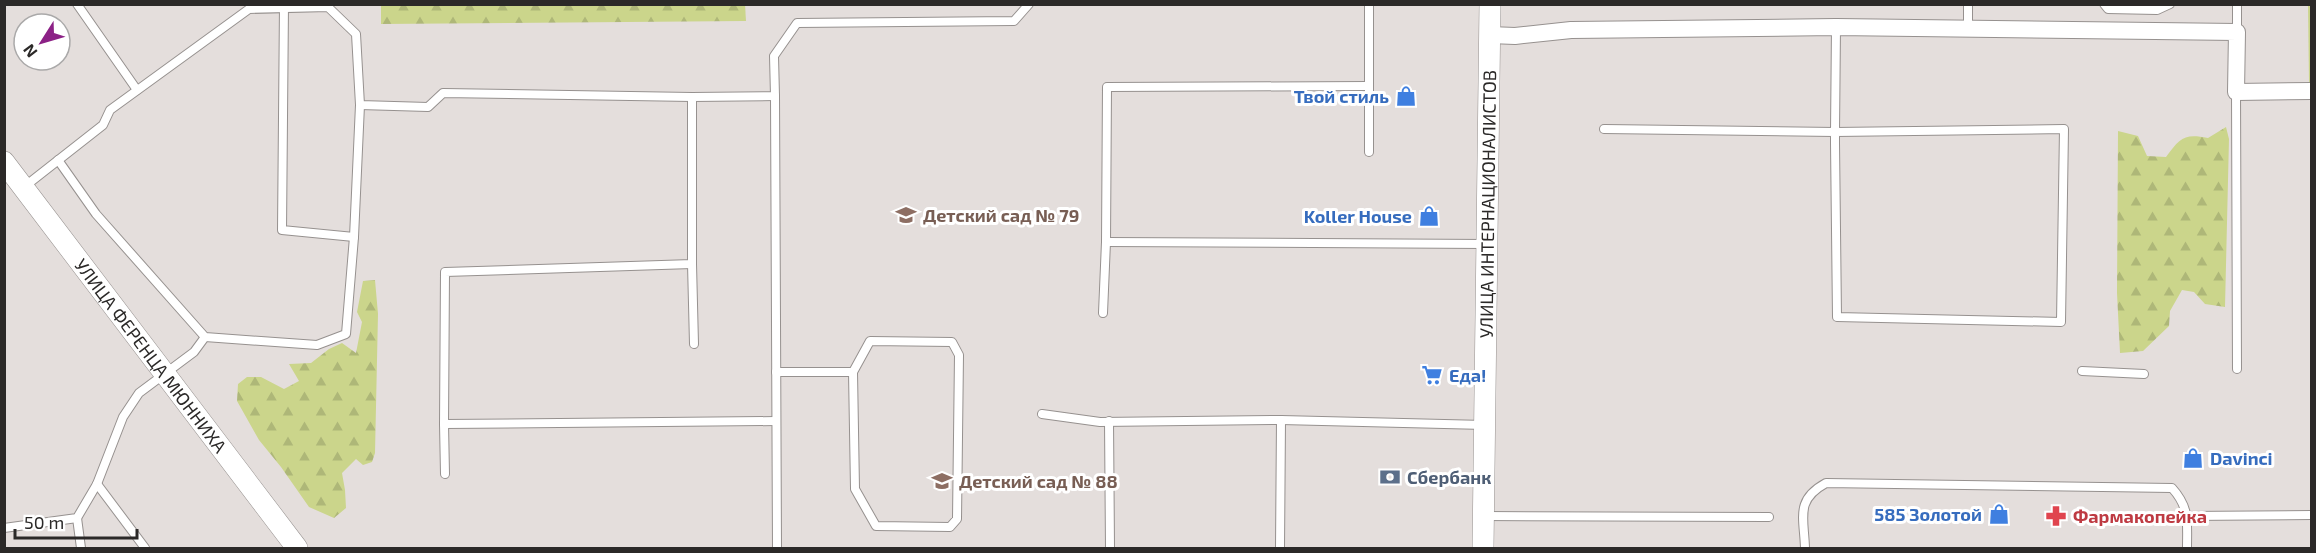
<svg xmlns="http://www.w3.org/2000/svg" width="2316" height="553" viewBox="0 0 2316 553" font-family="'Exo 2',sans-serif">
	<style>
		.green { fill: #cbd58b }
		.forest { fill: url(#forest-firs) }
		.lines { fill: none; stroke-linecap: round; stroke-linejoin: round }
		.service-casing { stroke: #96918f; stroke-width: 10 }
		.minor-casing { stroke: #96918f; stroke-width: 18 }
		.tertiary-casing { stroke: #96918f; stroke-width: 22 }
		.service { stroke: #fff; stroke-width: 8 }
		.minor { stroke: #fff; stroke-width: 16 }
		.tertiary { stroke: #fff; stroke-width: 21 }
		.labels { text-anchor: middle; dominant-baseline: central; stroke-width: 6; stroke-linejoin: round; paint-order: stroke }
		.shop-label { font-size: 18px; font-weight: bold; fill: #366cbe; stroke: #fff; text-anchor: end }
		.street-label { font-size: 18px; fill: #2b2928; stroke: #fff }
		.education-label { font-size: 18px; font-weight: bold; fill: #785e54; stroke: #fff; text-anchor: start }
		.service-label { font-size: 18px; font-weight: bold; fill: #4e5e75; stroke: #fff; text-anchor: start }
		.health-label { font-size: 18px; font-weight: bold; fill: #be3a42; stroke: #fff; text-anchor: start }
	</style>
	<defs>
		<pattern id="forest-firs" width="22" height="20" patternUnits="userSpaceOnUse" patternTransform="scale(1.5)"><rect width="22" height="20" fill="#cbd58b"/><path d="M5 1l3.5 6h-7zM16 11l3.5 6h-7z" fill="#aeb778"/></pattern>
	</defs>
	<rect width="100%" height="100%" fill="#e4dedc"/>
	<!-- green -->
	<path class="green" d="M2308,5H2312V83L2309,84Z"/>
	<!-- forest -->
	<g class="forest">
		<path d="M745,4L746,21L381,24V5Z"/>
		<path d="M2226,127L2229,139L2225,307L2205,304L2194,292L2182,290L2170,311L2169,326L2143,351L2120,353L2117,293L2118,131L2138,136L2147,156L2166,157C2180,138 2184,133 2208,138Z"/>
		<path d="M375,280L378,314L375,453L372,462L363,465L356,459L342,473L345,490L346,508L334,518L309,507L281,467L259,440L237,401L238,384L247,377H261L284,389L299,381L289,364L311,363L329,349L342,343L356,353L362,322L357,312L363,281Z"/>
	</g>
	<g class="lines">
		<!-- service casing -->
		<g class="service-casing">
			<g id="service">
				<path d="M77,4L137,90"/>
				<path d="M284,4L282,230L354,237"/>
				<path d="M1369,4V152"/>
				<path d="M2104,4L2108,9L2157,10L2170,4"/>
				<path d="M2237,4V32"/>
				<path d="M1968,28V4"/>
				<path d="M2236,92L2237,369"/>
				<path d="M775,96L777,548"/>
				<path d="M1604,129L1835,132L2064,129L2061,322L1837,317L1835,143V132L1836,27"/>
				<path d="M58,160L96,214L205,337L317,345L346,334L354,237L360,105"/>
				<path d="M24,187L103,125L110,110L249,9L328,7L356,34L360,105L428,107L443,93L692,97"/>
				<path d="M1106,242L1487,244"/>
				<path d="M692,264L694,344"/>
				<path d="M1103,313L1106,242L1107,87L1369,86"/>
				<path d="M2082,371L2144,374"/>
				<path d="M776,372H853L855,489L876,526L950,527L957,519L959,355L952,342L870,341L853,372"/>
				<path d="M1042,414L1100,422L1281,420L1485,425"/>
				<path d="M1109,421L1110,548"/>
				<path d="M444,424L776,421"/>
				<path d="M445,474L444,424L445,272L692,264V97L775,96L774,56L797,23L1014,21L1029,4"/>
				<path d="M97,484L145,548"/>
				<path d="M1484,516L1769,517"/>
				<path d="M2187,516L2312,515"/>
				<path d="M77,518L81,548"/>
				<path d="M4,528L77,518L97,484L123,417L139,393L194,352L205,337"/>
				<path d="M1280,548L1281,420"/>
				<path d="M1805,548C1804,517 1795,500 1826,483L2172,488C2190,508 2187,522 2187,548"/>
			</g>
		</g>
		<!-- minor casing -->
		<g class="minor-casing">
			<path id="minor" d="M1490,35L1515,36L1571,30L1836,27L2237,32L2236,92L2312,91"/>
		</g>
		<!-- tertiary casing -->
		<g class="tertiary-casing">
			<g id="tertiary">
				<path id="s1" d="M4,162L297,548"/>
				<path id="s2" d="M1483,548L1490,4"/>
			</g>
		</g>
		<!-- service -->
		<use href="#service" class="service"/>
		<!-- minor -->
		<use href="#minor" class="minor"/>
		<!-- tertiary -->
		<use href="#tertiary" class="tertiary"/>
	</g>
	<!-- icons -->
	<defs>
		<g id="shop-bare" transform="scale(1.62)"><path d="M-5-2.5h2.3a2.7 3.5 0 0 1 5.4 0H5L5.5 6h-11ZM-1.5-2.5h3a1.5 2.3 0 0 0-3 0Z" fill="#3f7fe0" stroke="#fff" stroke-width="2.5" paint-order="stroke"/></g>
		<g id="school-bare" transform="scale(1.62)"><path d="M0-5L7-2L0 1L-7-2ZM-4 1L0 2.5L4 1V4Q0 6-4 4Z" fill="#8d6e63" stroke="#fff" stroke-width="2.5" paint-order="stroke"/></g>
		<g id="supermarket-bare" transform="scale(1.62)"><path d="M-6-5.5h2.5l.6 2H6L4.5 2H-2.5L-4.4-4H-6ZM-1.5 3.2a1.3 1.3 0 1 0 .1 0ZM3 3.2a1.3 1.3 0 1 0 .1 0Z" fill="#3f7fe0" stroke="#fff" stroke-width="2.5" paint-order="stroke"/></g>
		<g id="bank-bare" transform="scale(1.62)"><path d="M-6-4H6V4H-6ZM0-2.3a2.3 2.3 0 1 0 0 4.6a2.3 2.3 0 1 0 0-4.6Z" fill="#5c6f8a" stroke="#fff" stroke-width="2.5" paint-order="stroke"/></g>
		<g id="pharmacy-bare" transform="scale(1.62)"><path d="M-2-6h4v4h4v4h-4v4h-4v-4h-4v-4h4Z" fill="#e0444e" stroke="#fff" stroke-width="2.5" paint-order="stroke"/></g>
	</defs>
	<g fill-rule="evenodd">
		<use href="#shop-bare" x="1406" y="96"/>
		<use href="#school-bare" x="906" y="215"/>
		<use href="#shop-bare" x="1429" y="216"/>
		<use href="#supermarket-bare" x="1432" y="375"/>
		<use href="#shop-bare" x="2193" y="458"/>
		<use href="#bank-bare" x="1390" y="477"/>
		<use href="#school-bare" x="942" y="481"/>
		<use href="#shop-bare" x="1999" y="514"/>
		<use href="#pharmacy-bare" x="2056" y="516"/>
	</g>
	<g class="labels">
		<!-- shop labels -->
		<g class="shop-label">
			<text x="1389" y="96">Твой стиль</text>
			<text x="1412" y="216">Koller House</text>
			<text x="1449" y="375" text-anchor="start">Еда!</text>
			<text x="2210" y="458" text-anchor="start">Davinci</text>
			<text x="1982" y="514">585 Золотой</text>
		</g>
		<!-- street labels -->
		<g class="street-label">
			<text stroke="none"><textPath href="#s2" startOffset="344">УЛИЦА ИНТЕРНАЦИОНАЛИСТОВ</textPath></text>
			<text stroke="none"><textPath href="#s1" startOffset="243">УЛИЦА ФЕРЕНЦА МЮННИХА</textPath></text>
		</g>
		<!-- education labels -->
		<g class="education-label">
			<text x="923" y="215">Детский сад № 79</text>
			<text x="959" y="481">Детский сад № 88</text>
		</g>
		<!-- service labels -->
		<g class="service-label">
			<text x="1407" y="477">Сбербанк</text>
		</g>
		<!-- health labels -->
		<g class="health-label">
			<text x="2073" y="516">Фармакопейка</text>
		</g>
	</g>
	<!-- border -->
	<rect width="2316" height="553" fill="none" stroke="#2b2928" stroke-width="12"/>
	<!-- north arrow -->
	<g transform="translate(42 42) rotate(233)"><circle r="28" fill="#ffffff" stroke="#aaa9a9" stroke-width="1.5"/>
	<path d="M0-4.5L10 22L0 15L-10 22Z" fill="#8c2186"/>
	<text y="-9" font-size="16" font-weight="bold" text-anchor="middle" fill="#2b2928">N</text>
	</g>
	<!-- scale -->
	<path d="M15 529v9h122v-9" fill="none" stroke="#2b2928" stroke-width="3"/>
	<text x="24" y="529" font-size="18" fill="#2b2928" stroke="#ffffff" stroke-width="4.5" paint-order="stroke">50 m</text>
</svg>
